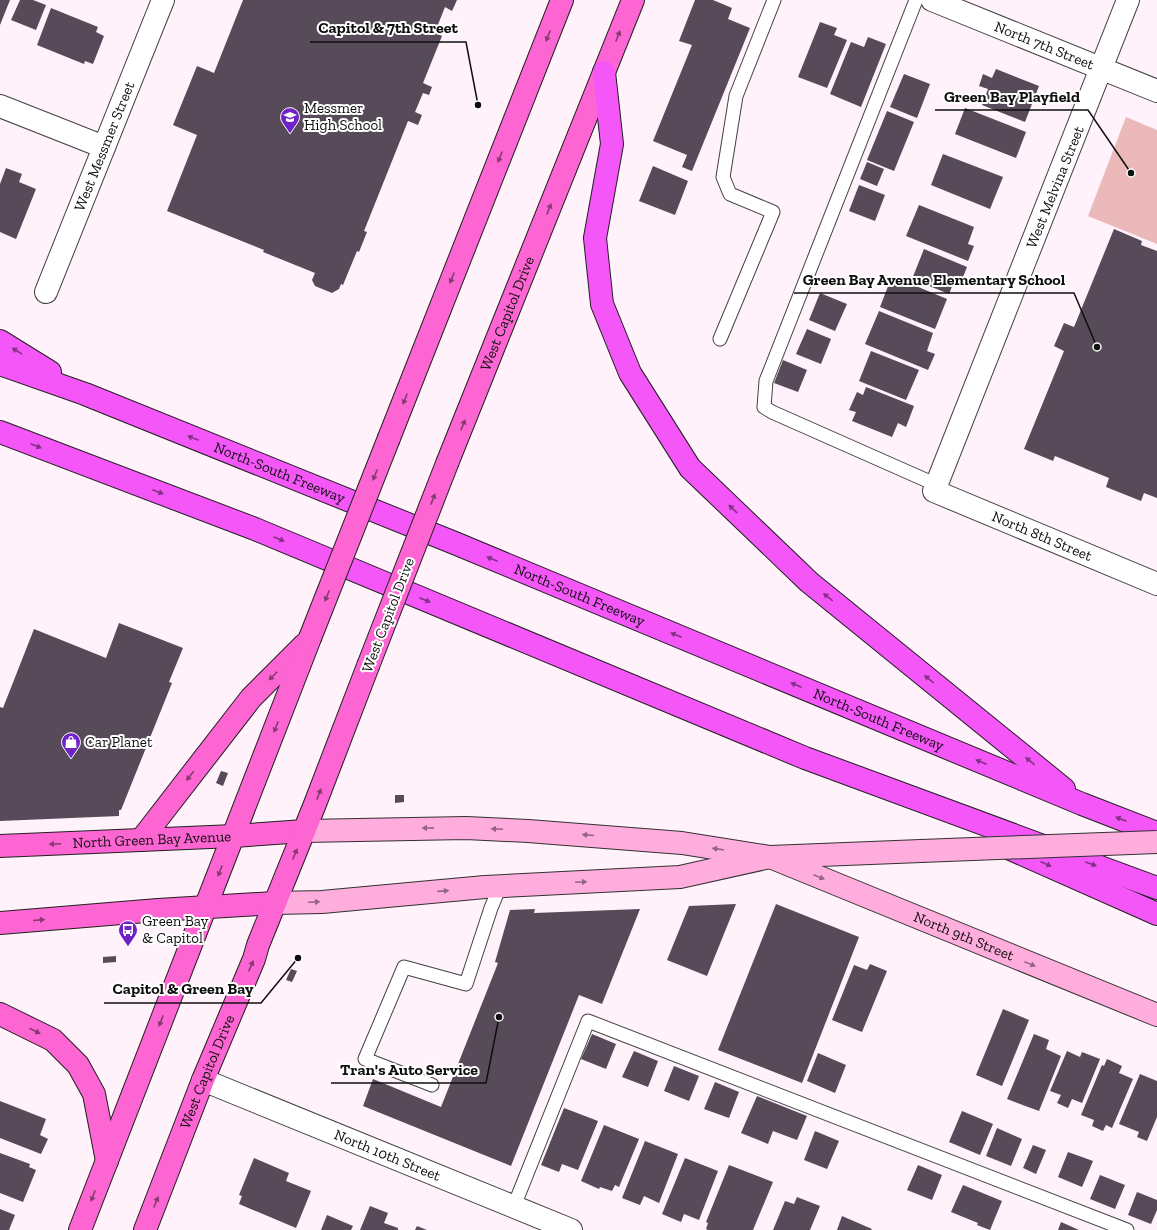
<svg xmlns="http://www.w3.org/2000/svg" width="1157" height="1230" viewBox="0 0 1157 1230" font-family="'Zilla Slab',serif">
	<style>
		.green { fill: #ebb9b9 }
		.building { fill: #574b59 }
		.lines { fill: none; stroke-linecap: round; stroke-linejoin: round }
		.lane-casing { stroke: #424242; stroke-width: 15 }
		.street-casing { stroke: #424242; stroke-width: 24 }
		.secondary-casing { stroke: #313131; stroke-width: 24 }
		.primary-casing { stroke: #202020; stroke-width: 24 }
		.highway-casing { stroke: #202020; stroke-width: 24 }
		.lane { stroke: #fff; stroke-width: 13 }
		.street { stroke: #fff; stroke-width: 22 }
		.secondary { stroke: #ffaddd; stroke-width: 22 }
		.primary { stroke: #fc65d2; stroke-width: 22 }
		.highway { stroke: #f456f8; stroke-width: 22 }
		.secondary-bridge-casing { stroke: #313131; stroke-width: 24; stroke-linecap: butt }
		.primary-bridge-casing { stroke: #202020; stroke-width: 24; stroke-linecap: butt }
		.secondary-bridge { stroke: #ffaddd; stroke-width: 22 }
		.primary-bridge { stroke: #fc65d2; stroke-width: 22 }
		.oneway { fill: #863a70 }
		.oneway2 { fill: #823284 }
		.oneway3 { fill: #936680 }
		.labels { text-anchor: middle; dominant-baseline: central; stroke-width: 4; stroke-linejoin: round; paint-order: stroke }
		.street-label { font-size: 15px; fill: #0f0f0f; stroke: #fff }
		.poi-label { font-size: 15px; fill: #0f0f0f; stroke: #fff; text-anchor: start }
		.leader { fill: none; stroke: #0f0f0f; stroke-width: 1.5 }
		.callout-dot { fill: #0f0f0f; stroke: #fff; stroke-width: 1.5 }
		.callout-label { font-size: 16px; text-anchor: middle; font-weight: bold; fill: #0f0f0f; stroke: #fff; stroke-width: 4; stroke-linejoin: round; paint-order: stroke }
	</style>
	<rect width="100%" height="100%" fill="#fff2fb"/>
	<!-- green -->
	<path class="green" d="M1126,117L1157,130V244L1088,216Z"/>
	<!-- building -->
	<g class="building">
		<path d="M0,0H10L0,25Z"/>
		<path d="M20,0H33L46,5L36,30L11,20Z"/>
		<path d="M243,0H457L452,11L445,7L435,32L442,36L423,83L432,87L429,95L423,93L415,112L422,115L418,125L408,121L364,231L367,232L359,252L357,251L343,285L341,284L339,289L332,293L315,286L312,280L315,273L263,252L264,250L167,211L197,135L173,125L197,66L214,73Z"/>
		<path d="M695,0H713L732,8L728,19L750,28L692,171L682,167L687,155L653,141L692,45L679,41Z"/>
		<path d="M51,8L98,27L96,32L104,36L93,64L85,61L84,64L37,45Z"/>
		<path d="M820,22L837,28L834,35L847,40L827,88L798,77Z"/>
		<path d="M868,37L886,44L861,107L830,94L851,42L864,47Z"/>
		<path d="M996,69L1039,86L1025,122L982,105L988,89L979,86L983,74L992,78Z"/>
		<path d="M904,74L930,84L917,118L890,107Z"/>
		<path d="M965,108L1026,132L1016,158L955,134Z"/>
		<path d="M887,111L914,122L894,171L867,160Z"/>
		<path d="M943,154L1003,177L990,209L931,185Z"/>
		<path d="M867,162L884,169L877,186L860,179Z"/>
		<path d="M653,166L688,181L675,215L639,201Z"/>
		<path d="M6,168L22,174L19,182L36,189L16,239L0,232V184Z"/>
		<path d="M859,185L885,195L875,221L849,211Z"/>
		<path d="M919,205L974,227L968,244L974,246L968,261L906,236Z"/>
		<path d="M1114,229L1142,241L1141,245L1157,251V498L1144,493L1141,501L1106,487L1109,478L1055,456L1053,461L1024,449L1064,351L1054,346L1064,323L1074,327Z"/>
		<path d="M924,249L967,267L961,282L955,279L949,294L912,279Z"/>
		<path d="M892,276L947,299L935,329L880,307Z"/>
		<path d="M820,293L847,304L835,331L809,320Z"/>
		<path d="M879,311L933,333L927,351L935,354L928,370L865,344Z"/>
		<path d="M807,329L831,339L821,364L796,354Z"/>
		<path d="M871,351L919,370L906,400L859,381Z"/>
		<path d="M783,360L807,370L798,392L774,383Z"/>
		<path d="M866,387L914,406L906,427L898,423L892,437L852,421L856,412L849,410L857,392L863,395Z"/>
		<path d="M119,623L183,648L169,682L172,683L121,810H119V816L0,821V707L3,708L34,629L106,658Z"/>
		<path d="M221,771L228,773L223,786L216,783Z"/>
		<path d="M395,795H404V802L395,803Z"/>
		<path d="M736,904L707,976L667,960L689,906Z"/>
		<path d="M776,904L859,937L802,1083L718,1050Z"/>
		<path d="M535,909L534,913L640,909L602,1004L579,995L511,1166L363,1106L373,1079L441,1107L498,963L495,962L510,910Z"/>
		<path d="M116,956V962L103,963V957Z"/>
		<path d="M870,964L887,971L862,1032L832,1020L854,965L867,970Z"/>
		<path d="M291,969L297,971L292,982L286,980Z"/>
		<path d="M1003,1009L1029,1020L1002,1086L976,1075Z"/>
		<path d="M592,1034L616,1044L606,1069L581,1059Z"/>
		<path d="M1034,1034L1049,1040L1046,1049L1061,1056L1039,1111L1007,1099Z"/>
		<path d="M634,1051L658,1061L648,1087L622,1077Z"/>
		<path d="M1067,1051L1080,1057L1082,1052L1100,1059L1082,1103L1072,1099L1068,1108L1057,1103L1061,1095L1050,1091Z"/>
		<path d="M818,1053L846,1065L835,1093L807,1081Z"/>
		<path d="M1107,1059L1122,1066L1119,1073L1133,1079L1112,1128L1106,1125L1103,1131L1092,1126L1094,1120L1081,1115L1102,1065L1104,1066Z"/>
		<path d="M674,1066L699,1076L689,1101L664,1091Z"/>
		<path d="M1140,1074L1157,1081V1117L1147,1141L1137,1137L1139,1132L1119,1124Z"/>
		<path d="M715,1082L739,1092L729,1118L704,1109Z"/>
		<path d="M757,1096L807,1116L797,1140L773,1131L768,1144L741,1133Z"/>
		<path d="M0,1101L46,1119L40,1135L48,1139L41,1154L0,1138Z"/>
		<path d="M564,1108L598,1121L578,1170L562,1164L559,1172L541,1165Z"/>
		<path d="M962,1111L993,1124L980,1155L949,1142Z"/>
		<path d="M604,1125L639,1139L619,1187L615,1185L612,1191L600,1187L599,1189L581,1181Z"/>
		<path d="M997,1128L1022,1139L1011,1166L986,1156Z"/>
		<path d="M815,1131L839,1141L827,1169L804,1160Z"/>
		<path d="M645,1141L678,1154L659,1203L644,1196L640,1205L622,1198Z"/>
		<path d="M1033,1145L1046,1150L1036,1174L1023,1168Z"/>
		<path d="M1068,1152L1093,1161L1082,1187L1058,1177Z"/>
		<path d="M0,1153L30,1164L29,1167L36,1170L23,1202L0,1193Z"/>
		<path d="M254,1158L289,1173L286,1181L311,1191L296,1228L239,1204L242,1196L239,1195Z"/>
		<path d="M685,1158L718,1171L699,1220L684,1214L681,1222L662,1214Z"/>
		<path d="M729,1165L773,1182L753,1230H708L706,1229L708,1223L706,1222Z"/>
		<path d="M918,1165L942,1175L932,1200L907,1190Z"/>
		<path d="M1100,1175L1125,1185L1115,1209L1090,1199Z"/>
		<path d="M963,1185L1002,1201L990,1230L977,1225L978,1223L951,1212Z"/>
		<path d="M1137,1192L1157,1200V1210L1151,1224L1128,1215Z"/>
		<path d="M797,1197L820,1206L810,1230H773L785,1201L794,1204Z"/>
		<path d="M370,1206L388,1213L384,1223L398,1228V1230H360Z"/>
		<path d="M0,1209L15,1215L9,1230H0Z"/>
		<path d="M327,1215L353,1226L351,1230H321Z"/>
		<path d="M842,1216L872,1229L871,1230H837Z"/>
		<path d="M1061,1222L1079,1230H1058Z"/>
		<path d="M417,1226L427,1230H415Z"/>
	</g>
	<g class="lines">
		<!-- lane casing -->
		<g class="lane-casing">
			<g id="lane">
				<path d="M916,0L766,381L764,407L772,412L937,485"/>
				<path d="M720,339L773,212L730,194L723,177L736,96L774,0"/>
				<path d="M432,1085L365,1059L404,967L466,984L491,908L500,886"/>
				<path d="M514,1206L588,1021L1127,1230"/>
			</g>
		</g>
		<!-- street casing -->
		<g class="street-casing">
			<g id="street">
				<path id="s1" d="M932,0L1157,91"/>
				<path id="s2" d="M1128,0L934,491L1157,584"/>
				<path d="M0,106L104,147"/>
				<path id="s3" d="M46,292L163,0"/>
				<path id="s4" d="M203,1080L571,1230"/>
			</g>
		</g>
		<!-- secondary casing -->
		<g class="secondary-casing">
			<g id="secondary">
				<path id="s5" d="M304,831L466,828L528,831L682,843L770,857L1157,1015"/>
				<path d="M275,903L322,902L485,887L680,877L770,857L921,851"/>
			</g>
		</g>
		<!-- primary casing -->
		<g class="primary-casing">
			<g id="primary">
				<path d="M389,438L562,0"/>
				<path id="s6" d="M448,461L633,0"/>
				<path d="M141,840L251,698L304,645"/>
				<path id="s7" d="M0,846L234,836L304,831"/>
				<path d="M0,923L158,910L275,903"/>
				<path d="M0,1014L53,1040L78,1065L94,1094L107,1161"/>
				<path d="M80,1230L310,638"/>
				<path id="s8" d="M145,1230L203,1080L254,959L258,945L315,804L368,666"/>
			</g>
		</g>
		<!-- highway casing -->
		<g class="highway-casing">
			<g id="highway">
				<path d="M604,72L612,144L595,238L602,304L630,373L690,468L809,582L1064,789"/>
				<path d="M0,341L50,372"/>
				<path id="s9" d="M0,364L85,394L457,544L1082,804L1157,833"/>
				<path d="M0,432L255,529L805,758L1157,888"/>
				<path d="M1006,847L1157,914"/>
			</g>
		</g>
		<!-- lane -->
		<use href="#lane" class="lane"/>
		<!-- street -->
		<use href="#street" class="street"/>
		<!-- secondary -->
		<use href="#secondary" class="secondary"/>
		<!-- primary -->
		<use href="#primary" class="primary"/>
		<!-- highway -->
		<use href="#highway" class="highway"/>
		<!-- secondary-bridge casing -->
		<g class="secondary-bridge-casing">
			<path id="secondary-bridge" d="M921,851L1157,842"/>
		</g>
		<!-- primary-bridge casing -->
		<g class="primary-bridge-casing">
			<g id="primary-bridge">
				<path d="M310,638L389,438"/>
				<path d="M368,666L448,461"/>
			</g>
		</g>
		<!-- secondary-bridge -->
		<use href="#secondary-bridge" class="secondary-bridge"/>
		<!-- primary-bridge -->
		<use href="#primary-bridge" class="primary-bridge"/>
	</g>
	<!-- one-way arrows -->
	<defs><path id="oneway-solid" d="M-6-.8H1V-3.2L6.5 0L1 3.2V.8H-6Z"/></defs>
	<g class="oneway">
		<use href="#oneway-solid" transform="translate(548 36) rotate(112)"/>
		<use href="#oneway-solid" transform="translate(618 36) rotate(-68)"/>
		<use href="#oneway-solid" transform="translate(500 157) rotate(112)"/>
		<use href="#oneway-solid" transform="translate(549 209) rotate(-68)"/>
		<use href="#oneway-solid" transform="translate(452 278) rotate(112)"/>
		<use href="#oneway-solid" transform="translate(405 399) rotate(112)"/>
		<use href="#oneway-solid" transform="translate(463 425) rotate(-68)"/>
		<use href="#oneway-solid" transform="translate(375 475) rotate(112)"/>
		<use href="#oneway-solid" transform="translate(433 499) rotate(-69)"/>
		<use href="#oneway-solid" transform="translate(327 596) rotate(112)"/>
		<use href="#oneway-solid" transform="translate(273 676) rotate(135)"/>
		<use href="#oneway-solid" transform="translate(276 727) rotate(111)"/>
		<use href="#oneway-solid" transform="translate(190 776) rotate(128)"/>
		<use href="#oneway-solid" transform="translate(319 794) rotate(-69)"/>
		<use href="#oneway-solid" transform="translate(55 844) rotate(177)"/>
		<use href="#oneway-solid" transform="translate(295 854) rotate(-68)"/>
		<use href="#oneway-solid" transform="translate(220 871) rotate(111)"/>
		<use href="#oneway-solid" transform="translate(39 920) rotate(-5)"/>
		<use href="#oneway-solid" transform="translate(251 966) rotate(-67)"/>
		<use href="#oneway-solid" transform="translate(161 1021) rotate(111)"/>
		<use href="#oneway-solid" transform="translate(35 1031) rotate(27)"/>
		<use href="#oneway-solid" transform="translate(93 1196) rotate(111)"/>
		<use href="#oneway-solid" transform="translate(156 1202) rotate(-68)"/>
	</g>
	<g class="oneway2">
		<use href="#oneway-solid" transform="translate(17 351) rotate(-148)"/>
		<use href="#oneway-solid" transform="translate(193 438) rotate(-158)"/>
		<use href="#oneway-solid" transform="translate(36 446) rotate(21)"/>
		<use href="#oneway-solid" transform="translate(158 492) rotate(21)"/>
		<use href="#oneway-solid" transform="translate(733 509) rotate(-136)"/>
		<use href="#oneway-solid" transform="translate(279 539) rotate(23)"/>
		<use href="#oneway-solid" transform="translate(492 559) rotate(-157)"/>
		<use href="#oneway-solid" transform="translate(828 597) rotate(-141)"/>
		<use href="#oneway-solid" transform="translate(425 600) rotate(23)"/>
		<use href="#oneway-solid" transform="translate(676 635) rotate(-157)"/>
		<use href="#oneway-solid" transform="translate(929 679) rotate(-141)"/>
		<use href="#oneway-solid" transform="translate(796 685) rotate(-157)"/>
		<use href="#oneway-solid" transform="translate(1030 761) rotate(-141)"/>
		<use href="#oneway-solid" transform="translate(981 762) rotate(-157)"/>
		<use href="#oneway-solid" transform="translate(1121 819) rotate(-159)"/>
		<use href="#oneway-solid" transform="translate(1046 864) rotate(24)"/>
		<use href="#oneway-solid" transform="translate(1091 864) rotate(20)"/>
	</g>
	<g class="oneway3">
		<use href="#oneway-solid" transform="translate(428 828) rotate(179)"/>
		<use href="#oneway-solid" transform="translate(497 829) rotate(-177)"/>
		<use href="#oneway-solid" transform="translate(588 835) rotate(-175)"/>
		<use href="#oneway-solid" transform="translate(718 849) rotate(-171)"/>
		<use href="#oneway-solid" transform="translate(819 877) rotate(22)"/>
		<use href="#oneway-solid" transform="translate(581 882) rotate(-3)"/>
		<use href="#oneway-solid" transform="translate(443 891) rotate(-5)"/>
		<use href="#oneway-solid" transform="translate(314 902) rotate(-2)"/>
		<use href="#oneway-solid" transform="translate(1030 964) rotate(22)"/>
	</g>
	<!-- icons -->
	<defs>
		<g id="school-pin" transform="scale(1)"><path d="M0 17L-7.5 6A9.5 9.5 0 1 1 7.5 6Z" fill="#6f22c5" stroke="#fff"/><path d="M0-5L7-2L0 1L-7-2ZM-4 1L0 2.5L4 1V4Q0 6-4 4Z" fill="#fff"/></g>
		<g id="shop-pin" transform="scale(1)"><path d="M0 17L-7.5 6A9.5 9.5 0 1 1 7.5 6Z" fill="#6f22c5" stroke="#fff"/><path d="M-5-2.5h2.3a2.7 3.5 0 0 1 5.4 0H5L5.5 6h-11ZM-1.5-2.5h3a1.5 2.3 0 0 0-3 0Z" fill="#fff"/></g>
		<g id="bus-pin" transform="scale(1)"><path d="M0 17L-7.5 6A9.5 9.5 0 1 1 7.5 6Z" fill="#6f22c5" stroke="#fff"/><path d="M-5-6H5V4H4V6H2V4H-2V6H-4V4H-5ZM-3.5-4V0h7V-4ZM-3.5 1.2v1.5H-2V1.2ZM2 1.2v1.5H3.5V1.2Z" fill="#fff"/></g>
	</defs>
	<g fill-rule="evenodd">
		<use href="#school-pin" x="290" y="117"/>
		<use href="#shop-pin" x="71" y="742"/>
		<use href="#bus-pin" x="128" y="930"/>
	</g>
	<g class="labels">
		<!-- street labels -->
		<g class="street-label">
			<text stroke="none"><textPath href="#s1" startOffset="121">North 7th Street</textPath></text>
			<text stroke="none"><textPath href="#s3" startOffset="157">West Messmer Street</textPath></text>
			<text transform="translate(1055 187) rotate(-68)">West Melvina Street</text>
			<text stroke="none"><textPath href="#s6" startOffset="159">West Capitol Drive</textPath></text>
			<text stroke="none"><textPath href="#s9" startOffset="300">North-South Freeway</textPath></text>
			<text stroke="none"><textPath href="#s2" startOffset="645">North 8th Street</textPath></text>
			<text stroke="none"><textPath href="#s9" startOffset="624">North-South Freeway</textPath></text>
			<text transform="translate(388 615) rotate(-69)">West Capitol Drive</text>
			<text stroke="none"><textPath href="#s9" startOffset="948">North-South Freeway</textPath></text>
			<text stroke="none"><textPath href="#s7" startOffset="152">North Green Bay Avenue</textPath></text>
			<text stroke="none"><textPath href="#s5" startOffset="677">North 9th Street</textPath></text>
			<text stroke="none"><textPath href="#s8" startOffset="170">West Capitol Drive</textPath></text>
			<text stroke="none"><textPath href="#s4" startOffset="199">North 10th Street</textPath></text>
		</g>
		<!-- poi labels -->
		<g class="poi-label">
			<text x="304" y="108">Messmer<tspan x="304" dy="17">High School</tspan></text>
			<text x="85" y="742">Car Planet</text>
			<text x="142" y="921">Green Bay<tspan x="142" dy="17">&amp; Capitol</tspan></text>
		</g>
	</g>
	<!-- callouts -->
	<path class="leader" d="M478 105L466 42H310M1131 173L1088 110H935M1097 347L1074 293H794M298 958L261 1003H104M499 1017L486 1083H331"/>
	<g class="callout-dot">
		<circle cx="478" cy="105" r="4"/>
		<circle cx="1131" cy="173" r="4"/>
		<circle cx="1097" cy="347" r="4"/>
		<circle cx="298" cy="958" r="4"/>
		<circle cx="499" cy="1017" r="4"/>
	</g>
	<g class="callout-label">
		<text x="388" y="33">Capitol &amp; 7th Street</text>
		<text x="1012" y="102">Green Bay Playfield</text>
		<text x="934" y="285">Green Bay Avenue Elementary School</text>
		<text x="183" y="994">Capitol &amp; Green Bay</text>
		<text x="409" y="1075">Tran's Auto Service</text>
	</g>
</svg>
